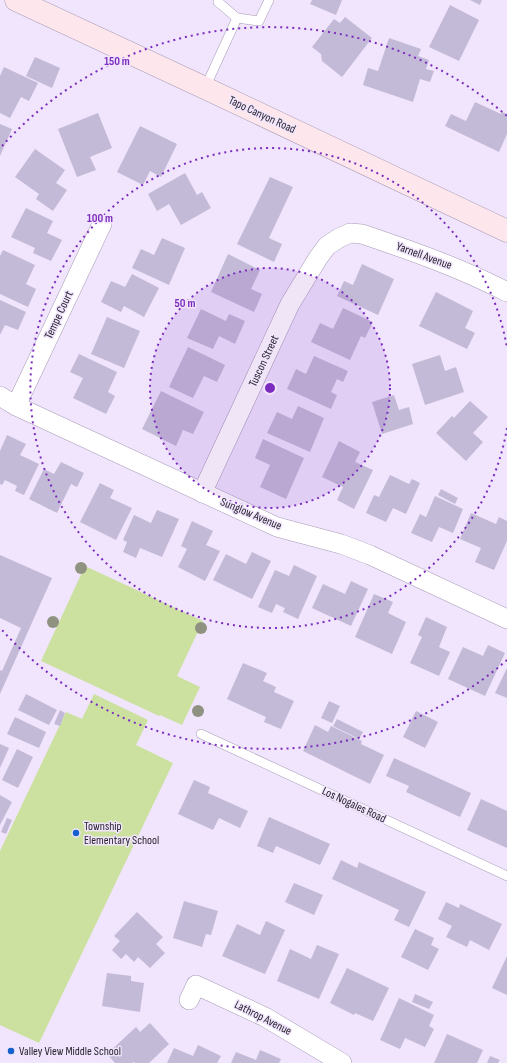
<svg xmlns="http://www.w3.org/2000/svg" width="507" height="1063" viewBox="0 0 507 1063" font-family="'Sofia Sans Condensed',sans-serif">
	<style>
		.green { fill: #cce19f }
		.building { fill: #c3bad7 }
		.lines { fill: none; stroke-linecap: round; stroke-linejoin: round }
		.lane-casing { stroke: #a79bb6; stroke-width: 10 }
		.street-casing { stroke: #a79bb6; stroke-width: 20 }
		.secondary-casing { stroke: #a79bb6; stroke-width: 23 }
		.lane { stroke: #fff; stroke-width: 9 }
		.street { stroke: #fff; stroke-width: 19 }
		.secondary { stroke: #fee7ec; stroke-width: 22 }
		.tree { fill: #909281 }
		.ring { fill: none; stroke: #7b2cbf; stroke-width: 2; stroke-dasharray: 2 4 }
		.poi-dot { fill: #1560ca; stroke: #f0e5fc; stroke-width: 1.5 }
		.labels { text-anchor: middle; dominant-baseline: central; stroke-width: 3; stroke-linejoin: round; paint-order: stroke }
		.street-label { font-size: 12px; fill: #29242f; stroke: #f0e5fc }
		.poi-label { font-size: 12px; fill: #29242f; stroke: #f0e5fc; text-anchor: start }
		.centre { fill: #7b2cbf; stroke: #f0e5fc; stroke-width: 2 }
		.ring-label { font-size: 12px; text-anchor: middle; font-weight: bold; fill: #7b2cbf; stroke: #f0e5fc; stroke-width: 3; stroke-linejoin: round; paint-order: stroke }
	</style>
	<rect width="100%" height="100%" fill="#f0e5fc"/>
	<!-- green -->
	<g class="green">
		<path d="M85,566L203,621L177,676L200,687L182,725L160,715L159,716L41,661Z"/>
		<path d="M94,694L148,720L136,745L173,763L39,1043L0,1025V851L66,712L82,719Z"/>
	</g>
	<!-- building -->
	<g class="building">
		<path d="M312,0H342L336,15L310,4Z"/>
		<path d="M470,0H482L480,5Z"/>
		<path d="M450,5L479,20L459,61L429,47Z"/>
		<path d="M345,17L372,38L342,77L322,61L321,54L312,47L334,19L340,23Z"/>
		<path d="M389,38L421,49L418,56L429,60L426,69L434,71L430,82L420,79L413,102L363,85L368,68L378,71Z"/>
		<path d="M35,57L60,68L52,88L26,76Z"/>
		<path d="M4,67L38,83L29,101L21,97L10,118L0,113V76Z"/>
		<path d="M475,102L501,114L502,112L507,114V134L499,152L445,126L451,114L466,121Z"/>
		<path d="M98,113L112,148L90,157L96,170L77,177L58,129Z"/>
		<path d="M0,124L12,129L0,156Z"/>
		<path d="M140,126L177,144L161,177L150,171L143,185L117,172Z"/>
		<path d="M35,149L65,170L56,183L67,190L53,211L36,199L39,194L15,177Z"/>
		<path d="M185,173L197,195L202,192L211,208L181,225L169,204L157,211L148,194Z"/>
		<path d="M270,177L293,187L269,238L282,244L274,262L237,244Z"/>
		<path d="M26,208L53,221L47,233L62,240L51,261L33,253L35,248L11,237Z"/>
		<path d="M162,238L185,248L169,285L132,268L141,249L154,255Z"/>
		<path d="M3,250L35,265L26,284L36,289L28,307L0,294V256Z"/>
		<path d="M228,254L260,270L251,289L262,294L254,312L211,292Z"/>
		<path d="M362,264L394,279L378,315L337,296L344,281L353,285Z"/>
		<path d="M132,274L159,288L144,317L124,306L121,312L101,302L111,281L125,287Z"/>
		<path d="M436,292L473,311L465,328L475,333L467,349L419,326Z"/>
		<path d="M0,300L26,312L18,330L5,325L0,335Z"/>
		<path d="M343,308L373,322L365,338L361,336L350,360L311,342L320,323L333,329Z"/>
		<path d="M201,309L226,321L229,314L245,321L235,344L219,336L213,349L187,338Z"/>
		<path d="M107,317L140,331L124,368L91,354Z"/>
		<path d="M188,347L225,365L217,382L204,376L193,398L169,387Z"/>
		<path d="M79,354L117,372L108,392L115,396L106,414L73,398L83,378L70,372Z"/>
		<path d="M440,355L445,371L456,367L464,392L425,405L412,364Z"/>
		<path d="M314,356L348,371L343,382L337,379L331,392L337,395L331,409L287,389L296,369L306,374Z"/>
		<path d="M161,391L204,412L193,434L183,430L176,446L142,429Z"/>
		<path d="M394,395L399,410L409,407L413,424L382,434L372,402Z"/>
		<path d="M470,401L488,417L473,433L483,442L466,461L436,433L452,416L454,418Z"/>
		<path d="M298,406L324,418L310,452L267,433L277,412L292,419Z"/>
		<path d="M7,435L26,444L20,455L39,464L24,495L15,491L17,486L5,480L2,485L0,484V451Z"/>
		<path d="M263,439L304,458L286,499L260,487L270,465L255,458Z"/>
		<path d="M339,441L360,452L355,462L373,470L354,509L337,500L343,487L322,477Z"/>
		<path d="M61,462L84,473L77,487L71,484L57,513L29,499L44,469L54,474Z"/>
		<path d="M390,475L409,484L412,479L420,483L406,514L393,508L386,522L366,513L374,495L379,497Z"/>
		<path d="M100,483L114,490L110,498L132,508L116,540L80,522Z"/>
		<path d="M441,489L458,498L455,504L438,495Z"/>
		<path d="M435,496L463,509L453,533L439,527L432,542L411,533L420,514L426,517Z"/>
		<path d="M157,510L179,519L162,557L140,548L136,558L123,552L127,542L123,540L134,515L151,523Z"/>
		<path d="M471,513L496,524L499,517L507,521V541L494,570L475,562L481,548L460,539Z"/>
		<path d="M192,521L213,531L206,545L220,551L205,581L178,567L187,549L181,546Z"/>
		<path d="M252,552L271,561L252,599L213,580L226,554L246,564Z"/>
		<path d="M0,555L52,578L0,694V670L2,671L21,628L0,618Z"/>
		<path d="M294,565L317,576L298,619L283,612L285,608L276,604L272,613L258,607L275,570L289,576Z"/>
		<path d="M351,581L368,589L351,626L312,608L323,584L345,594Z"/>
		<path d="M374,594L393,602L388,613L406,622L392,654L355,637Z"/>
		<path d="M426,617L447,627L439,647L450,652L439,676L410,663L422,637L418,635Z"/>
		<path d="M488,645L505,653L485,696L448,679L463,647L483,656Z"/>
		<path d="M243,663L267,673L263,681L276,687L274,692L294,701L281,729L264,722L266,717L227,699Z"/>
		<path d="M507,668V698L495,693Z"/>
		<path d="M26,694L57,710L49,725L18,710Z"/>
		<path d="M329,701L340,706L332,723L321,718Z"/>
		<path d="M60,710L65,713L60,726L54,724Z"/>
		<path d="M416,711L438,722L425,748L403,737Z"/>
		<path d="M15,717L46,732L39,748L7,734Z"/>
		<path d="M337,719L363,732L359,739L333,726Z"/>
		<path d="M315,725L328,732L331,726L362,741L361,744L384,755L370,784L303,751Z"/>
		<path d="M0,744L9,748L0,768Z"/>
		<path d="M17,749L33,757L18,788L2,780Z"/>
		<path d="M394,758L471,793L460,817L406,792L409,786L386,776Z"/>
		<path d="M194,780L210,787L208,793L248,811L240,828L219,818L213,830L178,814Z"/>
		<path d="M0,795L12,802L0,825Z"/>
		<path d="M481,799L507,811V848L467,830Z"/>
		<path d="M269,817L330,844L320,865L276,846L273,853L257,846Z"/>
		<path d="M7,818L12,820L6,834L1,832Z"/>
		<path d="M341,860L357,868L359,862L426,892L409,927L394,920L399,910L332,879Z"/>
		<path d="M294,883L323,895L314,915L285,902Z"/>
		<path d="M184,901L218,911L211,935L206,934L202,947L173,938Z"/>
		<path d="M446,902L459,908L460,904L502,924L489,950L470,940L467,947L446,937L452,926L438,919Z"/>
		<path d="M137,912L163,937L156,944L165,953L150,968L138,957L134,962L126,954L121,959L112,950L120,941L114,936Z"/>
		<path d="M266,921L285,930L265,974L222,956L237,924L260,935Z"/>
		<path d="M415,929L434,938L431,945L439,949L428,970L401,957Z"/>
		<path d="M317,945L339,954L319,999L277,981L290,949L311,959Z"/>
		<path d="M507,956V995L492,988Z"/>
		<path d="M347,968L389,988L373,1021L355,1013L354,1015L330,1003Z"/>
		<path d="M107,973L131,976V981L144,983L140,1012L102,1006Z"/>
		<path d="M415,994L433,1002L429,1009L412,1002Z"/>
		<path d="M399,998L434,1015L429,1026L434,1029L425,1047L405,1038L400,1049L380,1040Z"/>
		<path d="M150,1023L169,1044L149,1063H135L134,1062L132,1063H115L107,1054L136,1027L140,1032Z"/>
		<path d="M447,1034L483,1050L477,1063H434Z"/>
		<path d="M198,1045L221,1056L217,1063H167L174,1048L193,1056Z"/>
		<path d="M260,1050L281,1059L279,1063H231L236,1052L256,1060Z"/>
		<path d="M490,1056L500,1060L498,1063H487Z"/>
	</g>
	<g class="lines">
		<!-- lane casing -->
		<g class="lane-casing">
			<g id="lane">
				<path d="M219,0L218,2L237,18"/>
				<path d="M205,88L237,18L259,21L269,0"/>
				<path d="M201,734L507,876"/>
			</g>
		</g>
		<!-- street casing -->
		<g class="street-casing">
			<g id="street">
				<path d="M0,396L16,406L277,527L341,544L370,555L507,619"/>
				<path d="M16,406L102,224"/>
				<path d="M202,493L290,304L318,258L327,246L339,238L350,233L362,234C412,251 461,268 507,292"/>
				<path d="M189,1000L196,985L265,1017L342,1063"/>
			</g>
		</g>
		<!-- secondary casing -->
		<g class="secondary-casing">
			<path id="secondary" d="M16,0L205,88L507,231"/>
		</g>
		<!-- lane -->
		<use href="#lane" class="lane"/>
		<!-- street -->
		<use href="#street" class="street"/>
		<!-- secondary -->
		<use href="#secondary" class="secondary"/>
	</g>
	<!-- trees -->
	<g class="tree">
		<circle cx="81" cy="568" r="6"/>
		<circle cx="53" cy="622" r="6"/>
		<circle cx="201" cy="628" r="6"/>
		<circle cx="198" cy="711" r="6"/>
	</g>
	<!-- distance rings -->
	<circle cx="270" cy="388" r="120" fill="#7b2cbf" fill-opacity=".12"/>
	<g class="ring">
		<circle cx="270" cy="388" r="120"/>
		<path d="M507 428A240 240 0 1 1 507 348"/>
		<path d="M507 660A361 361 0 0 1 2 630M2 146A361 361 0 0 1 507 116"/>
	</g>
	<!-- markers -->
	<g class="poi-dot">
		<circle cx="76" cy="833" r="4"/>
		<circle cx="11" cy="1051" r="4"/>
	</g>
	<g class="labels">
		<!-- street labels -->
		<g class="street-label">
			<text transform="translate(262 115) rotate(25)">Tapo Canyon Road</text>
			<text transform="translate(424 256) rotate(20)">Yarnell Avenue</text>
			<text transform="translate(59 315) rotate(-65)">Tempe Court</text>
			<text transform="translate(264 361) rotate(-65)">Tuscon Street</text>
			<text transform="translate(251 514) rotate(23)">Sunglow Avenue</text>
			<text transform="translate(354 805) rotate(25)">Los Nogales Road</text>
			<text transform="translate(263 1018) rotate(27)">Lathrop Avenue</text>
		</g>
		<!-- poi labels -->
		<g class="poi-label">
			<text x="84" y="826">Township<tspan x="84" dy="14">Elementary School</tspan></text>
			<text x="19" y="1051">Valley View Middle School</text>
		</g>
	</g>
	<circle cx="270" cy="388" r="6" class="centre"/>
	<g class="ring-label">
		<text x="117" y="65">150 m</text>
		<text x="100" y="222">100 m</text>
		<text x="185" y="307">50 m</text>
	</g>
</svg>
